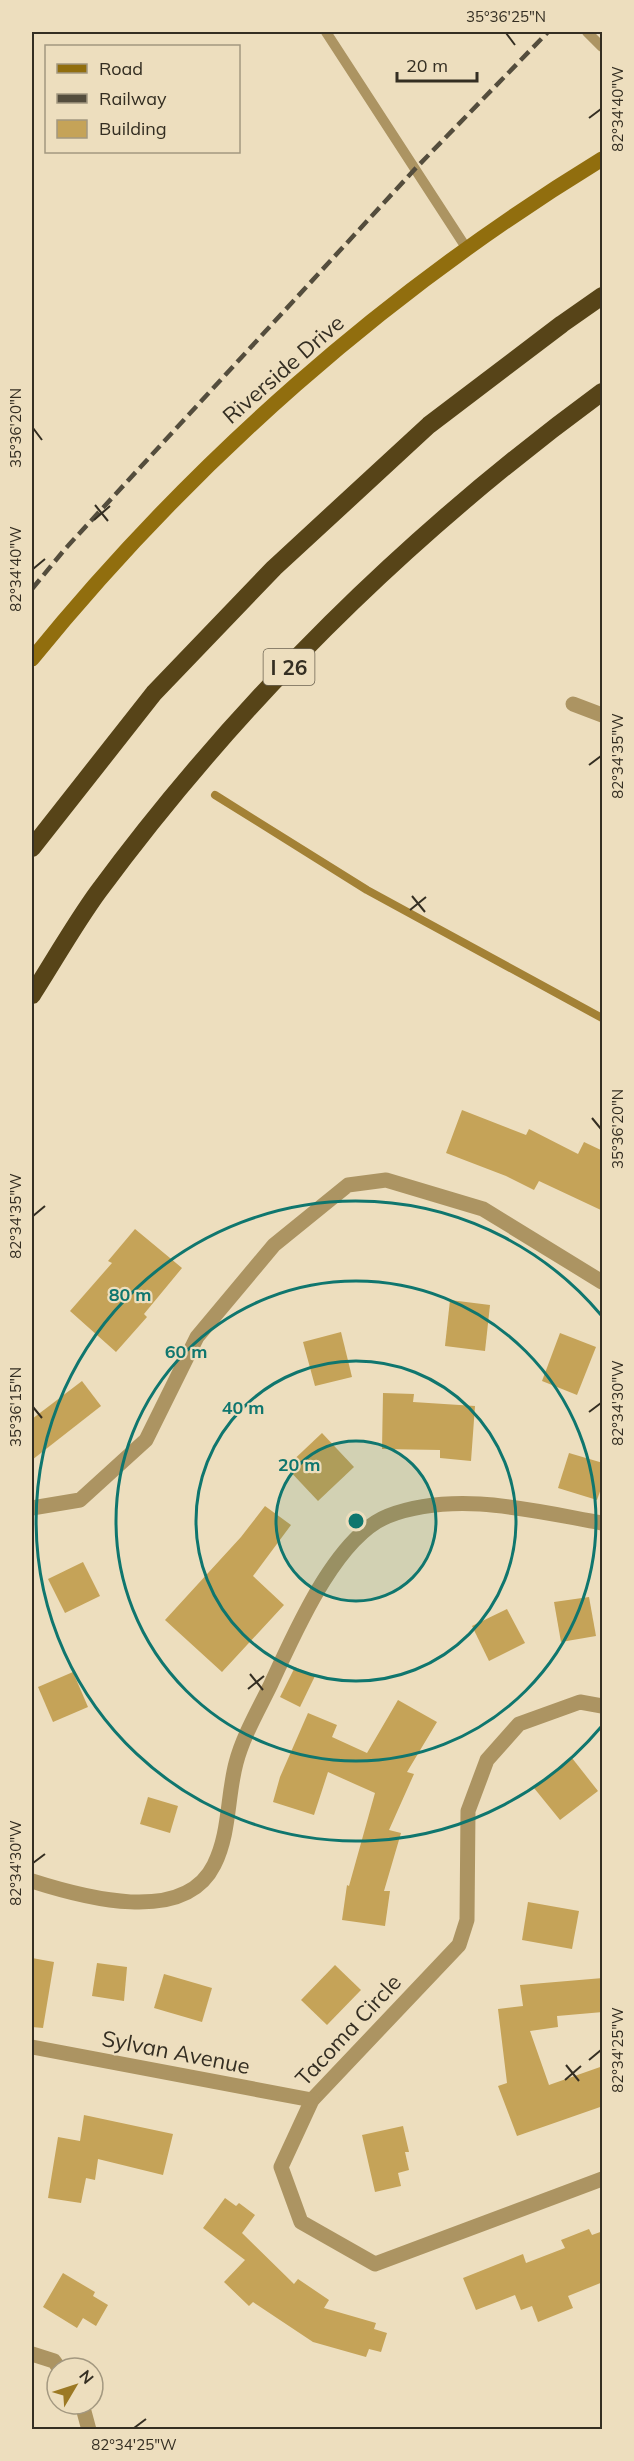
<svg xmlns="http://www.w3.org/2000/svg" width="634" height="2461" viewBox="0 0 634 2461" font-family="Mulish,sans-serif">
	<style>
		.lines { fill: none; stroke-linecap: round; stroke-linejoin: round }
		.stream { stroke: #a38135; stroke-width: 8 }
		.building { fill: #c5a358 }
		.lane { stroke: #ac9462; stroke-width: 10 }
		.street { stroke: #ac9462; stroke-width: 15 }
		.secondary { stroke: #916e0e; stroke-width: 15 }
		.highway { stroke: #574418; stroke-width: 18 }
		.rail { stroke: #544d3d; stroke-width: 4.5; stroke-dasharray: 12 6; stroke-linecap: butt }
		.ticks { fill: none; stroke: #342e22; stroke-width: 2 }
		.ring { fill: none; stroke: #0f766e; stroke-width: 3 }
		.labels { text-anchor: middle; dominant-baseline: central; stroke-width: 4.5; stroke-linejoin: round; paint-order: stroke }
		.shield { fill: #eddebe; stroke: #6c6351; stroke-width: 1.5 }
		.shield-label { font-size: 21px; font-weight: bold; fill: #342e22 }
		.street-label { font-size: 22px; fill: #342e22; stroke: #eddebe }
		.centre { fill: #0f766e; stroke: #eddebe; stroke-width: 3 }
		.ring-label { font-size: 18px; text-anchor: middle; font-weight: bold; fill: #0f766e; stroke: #eddebe; stroke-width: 4.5; stroke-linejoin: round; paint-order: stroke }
		.neatline { fill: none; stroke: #342e22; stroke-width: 2 }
		.ticks-label { font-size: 15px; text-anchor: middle; fill: #342e22 }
	</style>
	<rect width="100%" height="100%" fill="#eddebe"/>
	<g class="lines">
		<!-- stream -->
		<path class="stream" d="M215,795L367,890L602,1018"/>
	</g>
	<!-- building -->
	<g class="building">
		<path d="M462,1110L526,1135L529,1129L578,1154L584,1142L603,1151V1211L539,1181L534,1190L506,1176L446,1153Z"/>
		<path d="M135,1229L182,1268L144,1314L147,1317L116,1352L70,1311L112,1263L108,1261Z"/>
		<path d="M450,1300L490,1305L485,1351L445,1346Z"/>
		<path d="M341,1332L352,1377L315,1386L303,1342Z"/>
		<path d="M560,1333L596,1347L577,1395L542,1381Z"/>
		<path d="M82,1381L101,1406L32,1460V1419Z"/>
		<path d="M383,1393L414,1394L413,1402L475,1406L471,1461L440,1458V1450L382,1449Z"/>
		<path d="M322,1433L354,1467L318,1501L286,1467Z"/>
		<path d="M569,1453L603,1463V1483L597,1500L558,1488Z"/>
		<path d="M265,1506L291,1525L253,1576L284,1605L222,1672L165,1620L241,1537Z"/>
		<path d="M83,1562L100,1596L65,1613L48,1579Z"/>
		<path d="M589,1597L596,1636L561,1642L554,1602Z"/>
		<path d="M507,1609L525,1643L489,1661L472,1626Z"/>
		<path d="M295,1667L315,1676L300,1707L280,1697Z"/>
		<path d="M73,1672L88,1707L53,1722L38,1687Z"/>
		<path d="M398,1700L437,1722L407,1772L414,1774L389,1830L401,1833L384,1891H390L385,1926L342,1920L347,1885L349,1886L375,1793L328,1772L314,1815L273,1802L280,1777L308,1713L337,1725L332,1737L367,1753Z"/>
		<path d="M572,1758L598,1791L560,1820L534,1788Z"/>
		<path d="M148,1797L178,1806L170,1833L140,1824Z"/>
		<path d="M528,1902L579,1911L572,1949L522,1940Z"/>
		<path d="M32,1958L54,1962L43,2028L32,2027Z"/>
		<path d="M97,1963L127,1967L124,2001L92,1996Z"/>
		<path d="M335,1965L361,1990L327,2025L301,2000Z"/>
		<path d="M164,1974L212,1988L202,2022L154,2008Z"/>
		<path d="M603,1978V2012L557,2016L558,2027L530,2031L549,2085L603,2066V2106L517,2136L498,2086L507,2083L498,2009L523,2006L520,1985Z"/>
		<path d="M84,2115L173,2134L163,2175L98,2159L95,2180L86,2178L81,2203L48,2198L58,2137L80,2141Z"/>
		<path d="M403,2126L409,2152H405L409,2170L398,2173L401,2186L375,2192L362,2135Z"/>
		<path d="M225,2198L236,2206L239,2203L255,2215L242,2233L294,2284L298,2279L329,2300L324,2308L376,2323L374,2329L387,2333L381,2352L369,2349L366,2357L313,2342L253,2302L249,2306L224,2282L245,2260L203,2228Z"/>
		<path d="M589,2229L592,2235L603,2231V2282L568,2296L573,2308L538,2322L532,2306L521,2310L515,2295L476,2310L463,2278L523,2254L526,2263L565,2248L561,2240Z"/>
		<path d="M63,2273L95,2292L93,2296L108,2305L96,2326L83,2318L77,2328L43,2307Z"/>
	</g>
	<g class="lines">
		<!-- lane -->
		<g class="lane">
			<path d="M326,32L467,249"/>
			<path d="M587,32L602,47"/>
		</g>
		<!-- street -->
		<g class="street">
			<path d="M573,704L602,715"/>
			<path d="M32,1508L80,1500L146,1440L197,1337L274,1245L348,1185L386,1180L483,1209L602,1282"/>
			<path d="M602,1706L580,1702L519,1724L487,1760L468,1811L467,1920L459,1945L312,2100L281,2167L301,2222L375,2264L602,2179"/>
			<path d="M32,1881C82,1897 184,1926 214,1865C230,1833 227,1797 236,1763C243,1736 259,1709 271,1684C294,1635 335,1537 388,1516C456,1490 534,1511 602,1523"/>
			<path d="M32,2047L312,2100"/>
			<path d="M32,2354L54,2361L59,2368"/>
			<path d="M82,2404L89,2430"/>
		</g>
		<!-- secondary -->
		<path class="secondary" d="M32,659C192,462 386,291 602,159"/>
		<!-- highway -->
		<g class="highway">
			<path d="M32,848L154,693L274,568L429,425L562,324L602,296"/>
			<path d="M32,995C54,961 74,925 98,892C239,701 411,532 602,392"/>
		</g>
		<!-- rail -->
		<path class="rail" d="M32,589L65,549L415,169L548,32"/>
	</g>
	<!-- ticks -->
	<path class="ticks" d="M506,33L515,45M589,118L601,109M33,428L42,440M95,505L108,521M94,520L110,506M33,569L45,559M589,765L601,756M412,896L425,912M410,910L426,897M592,1118L601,1129M33,1216L45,1206M33,1407L42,1418M589,1412L601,1403M250,1674L263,1690M248,1689L264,1676M33,1863L45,1854M589,2060L601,2050M566,2065L579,2081M565,2080L581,2066M134,2428L146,2419"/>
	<!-- distance rings -->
	<circle cx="356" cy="1521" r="80" fill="#0f766e" fill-opacity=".12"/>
	<g class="ring">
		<circle cx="356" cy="1521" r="80"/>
		<circle cx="356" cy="1521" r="160"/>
		<circle cx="356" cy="1521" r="240"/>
		<path d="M601 1727A320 320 0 1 1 601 1315"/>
	</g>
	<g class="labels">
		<!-- shield labels -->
		<rect class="shield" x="263.5" y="649" width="51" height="36" rx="4.5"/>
		<g class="shield-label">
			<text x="289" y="667">I 26</text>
		</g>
		<!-- street labels -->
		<g class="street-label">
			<text transform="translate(283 369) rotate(-41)">Riverside Drive</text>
			<text transform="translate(348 2030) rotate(-47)">Tacoma Circle</text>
			<text transform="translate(176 2052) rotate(11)">Sylvan Avenue</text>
		</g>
	</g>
	<circle cx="356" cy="1521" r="9" class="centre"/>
	<g class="ring-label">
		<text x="130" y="1301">80 m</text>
		<text x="186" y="1358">60 m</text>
		<text x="243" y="1414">40 m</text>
		<text x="299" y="1471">20 m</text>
	</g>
	<!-- border -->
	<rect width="634" height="2461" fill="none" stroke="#eddebe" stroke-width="66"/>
	<!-- legend -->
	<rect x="45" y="45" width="195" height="108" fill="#eddebe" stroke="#a39880" stroke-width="1.5"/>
	<rect x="57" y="64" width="30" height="9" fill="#916e0e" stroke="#a39880" stroke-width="1.5"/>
	<text x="99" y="75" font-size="18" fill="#342e22">Road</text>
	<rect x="57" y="94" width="30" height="9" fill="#544d3d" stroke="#a39880" stroke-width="1.5"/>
	<text x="99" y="105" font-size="18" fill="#342e22">Railway</text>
	<rect x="57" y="120" width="30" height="18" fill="#c5a358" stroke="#a39880" stroke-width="1.5"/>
	<text x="99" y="135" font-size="18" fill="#342e22">Building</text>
	<!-- north arrow -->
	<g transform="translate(75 2386) rotate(51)"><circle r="28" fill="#eddebe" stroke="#a39880" stroke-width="1.5"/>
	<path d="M0-4.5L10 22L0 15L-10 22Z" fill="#9c7924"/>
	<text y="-9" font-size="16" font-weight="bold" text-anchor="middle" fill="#342e22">N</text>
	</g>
	<!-- scale -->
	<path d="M397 72v9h80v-9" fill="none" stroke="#342e22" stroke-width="3"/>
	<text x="406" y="72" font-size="18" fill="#342e22" stroke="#eddebe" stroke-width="4.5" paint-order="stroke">20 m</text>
	<rect x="33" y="33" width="568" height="2395" class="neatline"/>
	<g class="ticks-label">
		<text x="506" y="22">35°36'25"N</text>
		<text transform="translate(618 109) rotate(-90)" y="5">82°34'40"W</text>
		<text transform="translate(16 428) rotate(-90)" y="5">35°36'20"N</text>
		<text transform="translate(16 569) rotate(-90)" y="5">82°34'40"W</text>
		<text transform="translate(618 756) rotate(-90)" y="5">82°34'35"W</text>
		<text transform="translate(618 1129) rotate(-90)" y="5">35°36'20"N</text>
		<text transform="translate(16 1216) rotate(-90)" y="5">82°34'35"W</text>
		<text transform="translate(618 1403) rotate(-90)" y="5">82°34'30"W</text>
		<text transform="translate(16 1407) rotate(-90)" y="5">35°36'15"N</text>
		<text transform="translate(16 1863) rotate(-90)" y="5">82°34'30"W</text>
		<text transform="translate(618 2050) rotate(-90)" y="5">82°34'25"W</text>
		<text x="134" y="2450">82°34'25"W</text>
	</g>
</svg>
